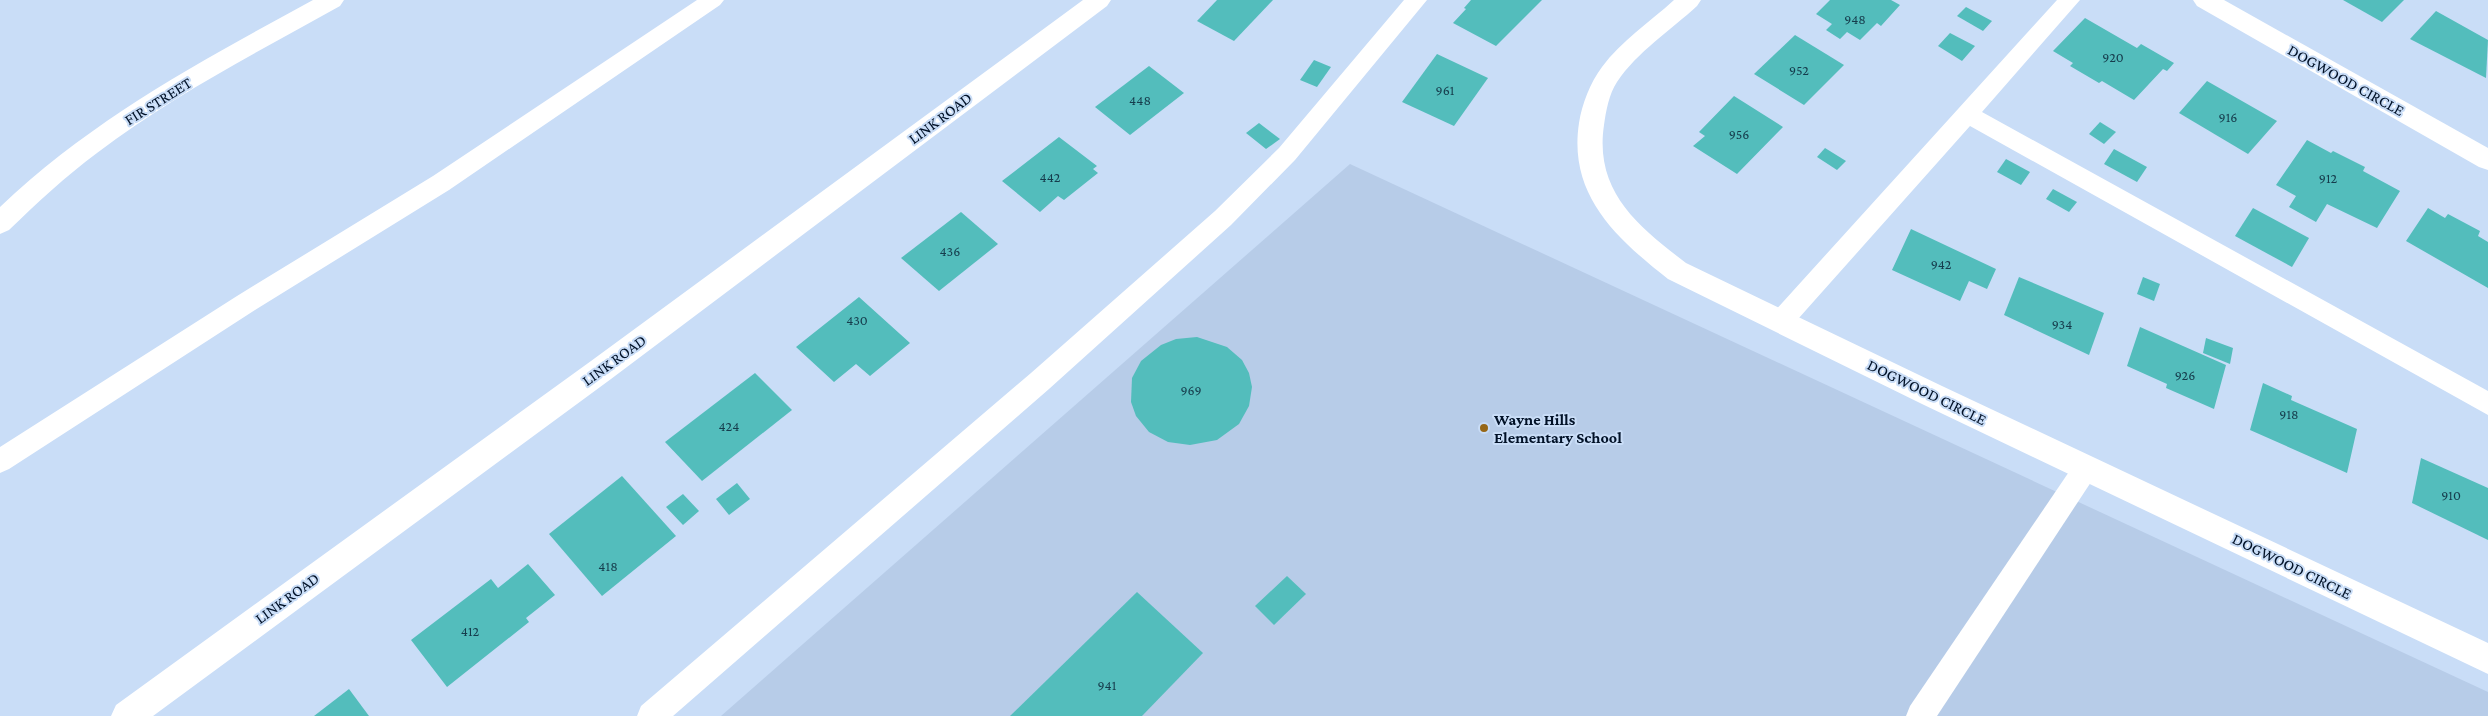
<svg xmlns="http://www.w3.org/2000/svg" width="2488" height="716" viewBox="0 0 2488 716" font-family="'Crimson Pro',serif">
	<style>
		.built { fill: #b7cce8 }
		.building { fill: #53bdbc }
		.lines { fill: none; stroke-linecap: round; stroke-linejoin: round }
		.service { fill: #fff; fill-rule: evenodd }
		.minor { fill: #fff; fill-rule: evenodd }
		.poi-dot { fill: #966717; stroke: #c9ddf7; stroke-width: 2 }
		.labels { text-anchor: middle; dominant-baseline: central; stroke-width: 4; stroke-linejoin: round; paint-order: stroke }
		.number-label { font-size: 14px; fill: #163c4c }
		.street-label { font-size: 16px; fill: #011127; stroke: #c9ddf7 }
		.poi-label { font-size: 16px; font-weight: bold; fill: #011127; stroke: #c9ddf7; text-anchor: start }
	</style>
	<rect width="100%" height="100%" fill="#c9ddf7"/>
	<!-- built -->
	<path class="built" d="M1350,164L2488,692V716H721Z"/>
	<!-- building -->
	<g class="building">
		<path d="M1217,0H1273L1234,41L1197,21Z"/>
		<path d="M1471,0H1542L1496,46L1453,23L1466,9L1464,8Z"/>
		<path d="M1830,0H1891L1900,5L1881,26L1877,23L1860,40L1847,32L1840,39L1826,30L1832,24L1816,14Z"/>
		<path d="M2343,0H2404L2382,22Z"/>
		<path d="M1966,7L1992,21L1983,31L1957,16Z"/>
		<path d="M2436,11L2488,40L2486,78L2410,39Z"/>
		<path d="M2085,18L2137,48L2141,44L2174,63L2167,71L2163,69L2134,100L2102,81L2099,83L2070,66L2073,63L2053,51Z"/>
		<path d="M1950,33L1975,46L1962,61L1938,46Z"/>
		<path d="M1795,35L1844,65L1804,105L1754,74Z"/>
		<path d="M1437,54L1488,78L1454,126L1402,102Z"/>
		<path d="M1314,60L1331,67L1317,87L1300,80Z"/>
		<path d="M1149,66L1184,93L1130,135L1095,107Z"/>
		<path d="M2207,81L2277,121L2248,154L2179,113Z"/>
		<path d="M1734,96L1783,127L1737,174L1693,146L1705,136L1699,132Z"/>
		<path d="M2100,122L2116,132L2104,144L2089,134Z"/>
		<path d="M1259,123L1280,139L1266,149L1246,133Z"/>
		<path d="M1059,137L1097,166L1093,169L1098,173L1064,200L1058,196L1040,212L1002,181Z"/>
		<path d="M2307,140L2331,153L2333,151L2365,167L2363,171L2400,191L2377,228L2327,204L2316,222L2289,207L2296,196L2276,185Z"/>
		<path d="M1825,148L1846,161L1837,170L1817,157Z"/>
		<path d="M2114,149L2147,167L2137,182L2104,164Z"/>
		<path d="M2006,159L2030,172L2021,185L1997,172Z"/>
		<path d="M2053,189L2077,202L2069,212L2046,199Z"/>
		<path d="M2253,208L2309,238L2292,267L2235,236Z"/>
		<path d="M2428,208L2445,218L2448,214L2480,231L2478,236L2488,242V288L2406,241Z"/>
		<path d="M961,212L998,244L939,291L901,258Z"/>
		<path d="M1911,229L1996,269L1987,289L1969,281L1960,301L1892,270Z"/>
		<path d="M2019,277L2104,313L2089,355L2004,315Z"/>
		<path d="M2143,277L2160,284L2154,301L2137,294Z"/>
		<path d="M859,297L910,343L870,376L856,364L834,382L796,347Z"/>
		<path d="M2140,327L2226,365L2214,409L2166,388L2167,384L2127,366Z"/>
		<path d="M1197,337L1227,347L1242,360L1249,373L1252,387L1249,406L1239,424L1217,440L1190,445L1168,442L1149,432L1136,416L1131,402L1132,378L1141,361L1161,345L1176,339Z"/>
		<path d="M2206,338L2233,348L2230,364L2203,353Z"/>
		<path d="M755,373L792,410L702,481L665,442Z"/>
		<path d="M2263,383L2292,396L2291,400L2357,429L2347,473L2250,430Z"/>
		<path d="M2421,458L2488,488V540L2412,503Z"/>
		<path d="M622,476L676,536L602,596L549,534Z"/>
		<path d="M737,483L750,499L729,515L716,499Z"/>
		<path d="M683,494L699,511L683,525L666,507Z"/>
		<path d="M528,564L555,595L526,618L529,622L447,687L411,640L491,579L498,588Z"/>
		<path d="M1287,576L1306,594L1274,625L1255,606Z"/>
		<path d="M1137,592L1203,653L1142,716H1010Z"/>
		<path d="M349,689L369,716H314Z"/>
	</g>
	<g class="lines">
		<!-- service -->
		<g class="service">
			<path d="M697,0H724L720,5L449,190L255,310L9,469L0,473V447L237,296L433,176Z"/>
			<path d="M1404,0H1427L1295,160L1231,225L1049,389L673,716H637L641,706L1031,373L1215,211L1279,148Z"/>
			<path d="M2057,0H2080L1982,112L2488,391V415L1970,126L1790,328L1781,331L1772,328L1769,321L1772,314Z"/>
			<path d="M2086,456L2095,460L2099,468L2095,476L1937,716H1906L1910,706L2077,460Z"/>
		</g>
		<!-- minor -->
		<g class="minor">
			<path d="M313,0H344L340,6C258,52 173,95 97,153C66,176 37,203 9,230L0,234V207C95,117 200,62 313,0Z"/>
			<path d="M1083,0H1111L1107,6L611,379L153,716H111L116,705L591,361Z"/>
			<path d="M1674,0H1701L1697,6C1671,30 1637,52 1617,82C1609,94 1606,111 1604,125C1594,192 1639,227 1686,263L1942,386L2488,643V674L1922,404L1668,279C1616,238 1568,195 1579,123C1582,104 1590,83 1602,67C1621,41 1650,22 1674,0Z"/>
			<path d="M2193,0H2224L2488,148V170L2479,167L2197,6Z"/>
		</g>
	</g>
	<!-- markers -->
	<circle class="poi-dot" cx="1484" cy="428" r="5"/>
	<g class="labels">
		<!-- number labels -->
		<g class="number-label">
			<text x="1855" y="19">948</text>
			<text x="2113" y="57">920</text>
			<text x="1799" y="70">952</text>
			<text x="1445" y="90">961</text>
			<text x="1140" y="100">448</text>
			<text x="2228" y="117">916</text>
			<text x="1739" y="134">956</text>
			<text x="1050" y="177">442</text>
			<text x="2328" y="178">912</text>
			<text x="950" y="251">436</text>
			<text x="1941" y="264">942</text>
			<text x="857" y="320">430</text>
			<text x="2062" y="324">934</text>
			<text x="2185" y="375">926</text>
			<text x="1191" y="390">969</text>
			<text x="2289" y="414">918</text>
			<text x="729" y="426">424</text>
			<text x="2451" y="495">910</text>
			<text x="608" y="566">418</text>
			<text x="470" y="631">412</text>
			<text x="1107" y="685">941</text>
		</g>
		<!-- street labels -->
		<g class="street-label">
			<text transform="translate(2346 80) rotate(29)">DOGWOOD CIRCLE</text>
			<text transform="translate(158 101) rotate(-32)">FIR STREET</text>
			<text transform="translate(940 118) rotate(-37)">LINK ROAD</text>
			<text transform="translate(614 360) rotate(-36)">LINK ROAD</text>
			<text transform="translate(1927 392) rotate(26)">DOGWOOD CIRCLE</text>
			<text transform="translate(2292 566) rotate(26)">DOGWOOD CIRCLE</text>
			<text transform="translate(287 598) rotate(-36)">LINK ROAD</text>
		</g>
		<!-- poi labels -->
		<g class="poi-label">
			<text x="1494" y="419">Wayne Hills<tspan x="1494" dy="18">Elementary School</tspan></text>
		</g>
	</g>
</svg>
